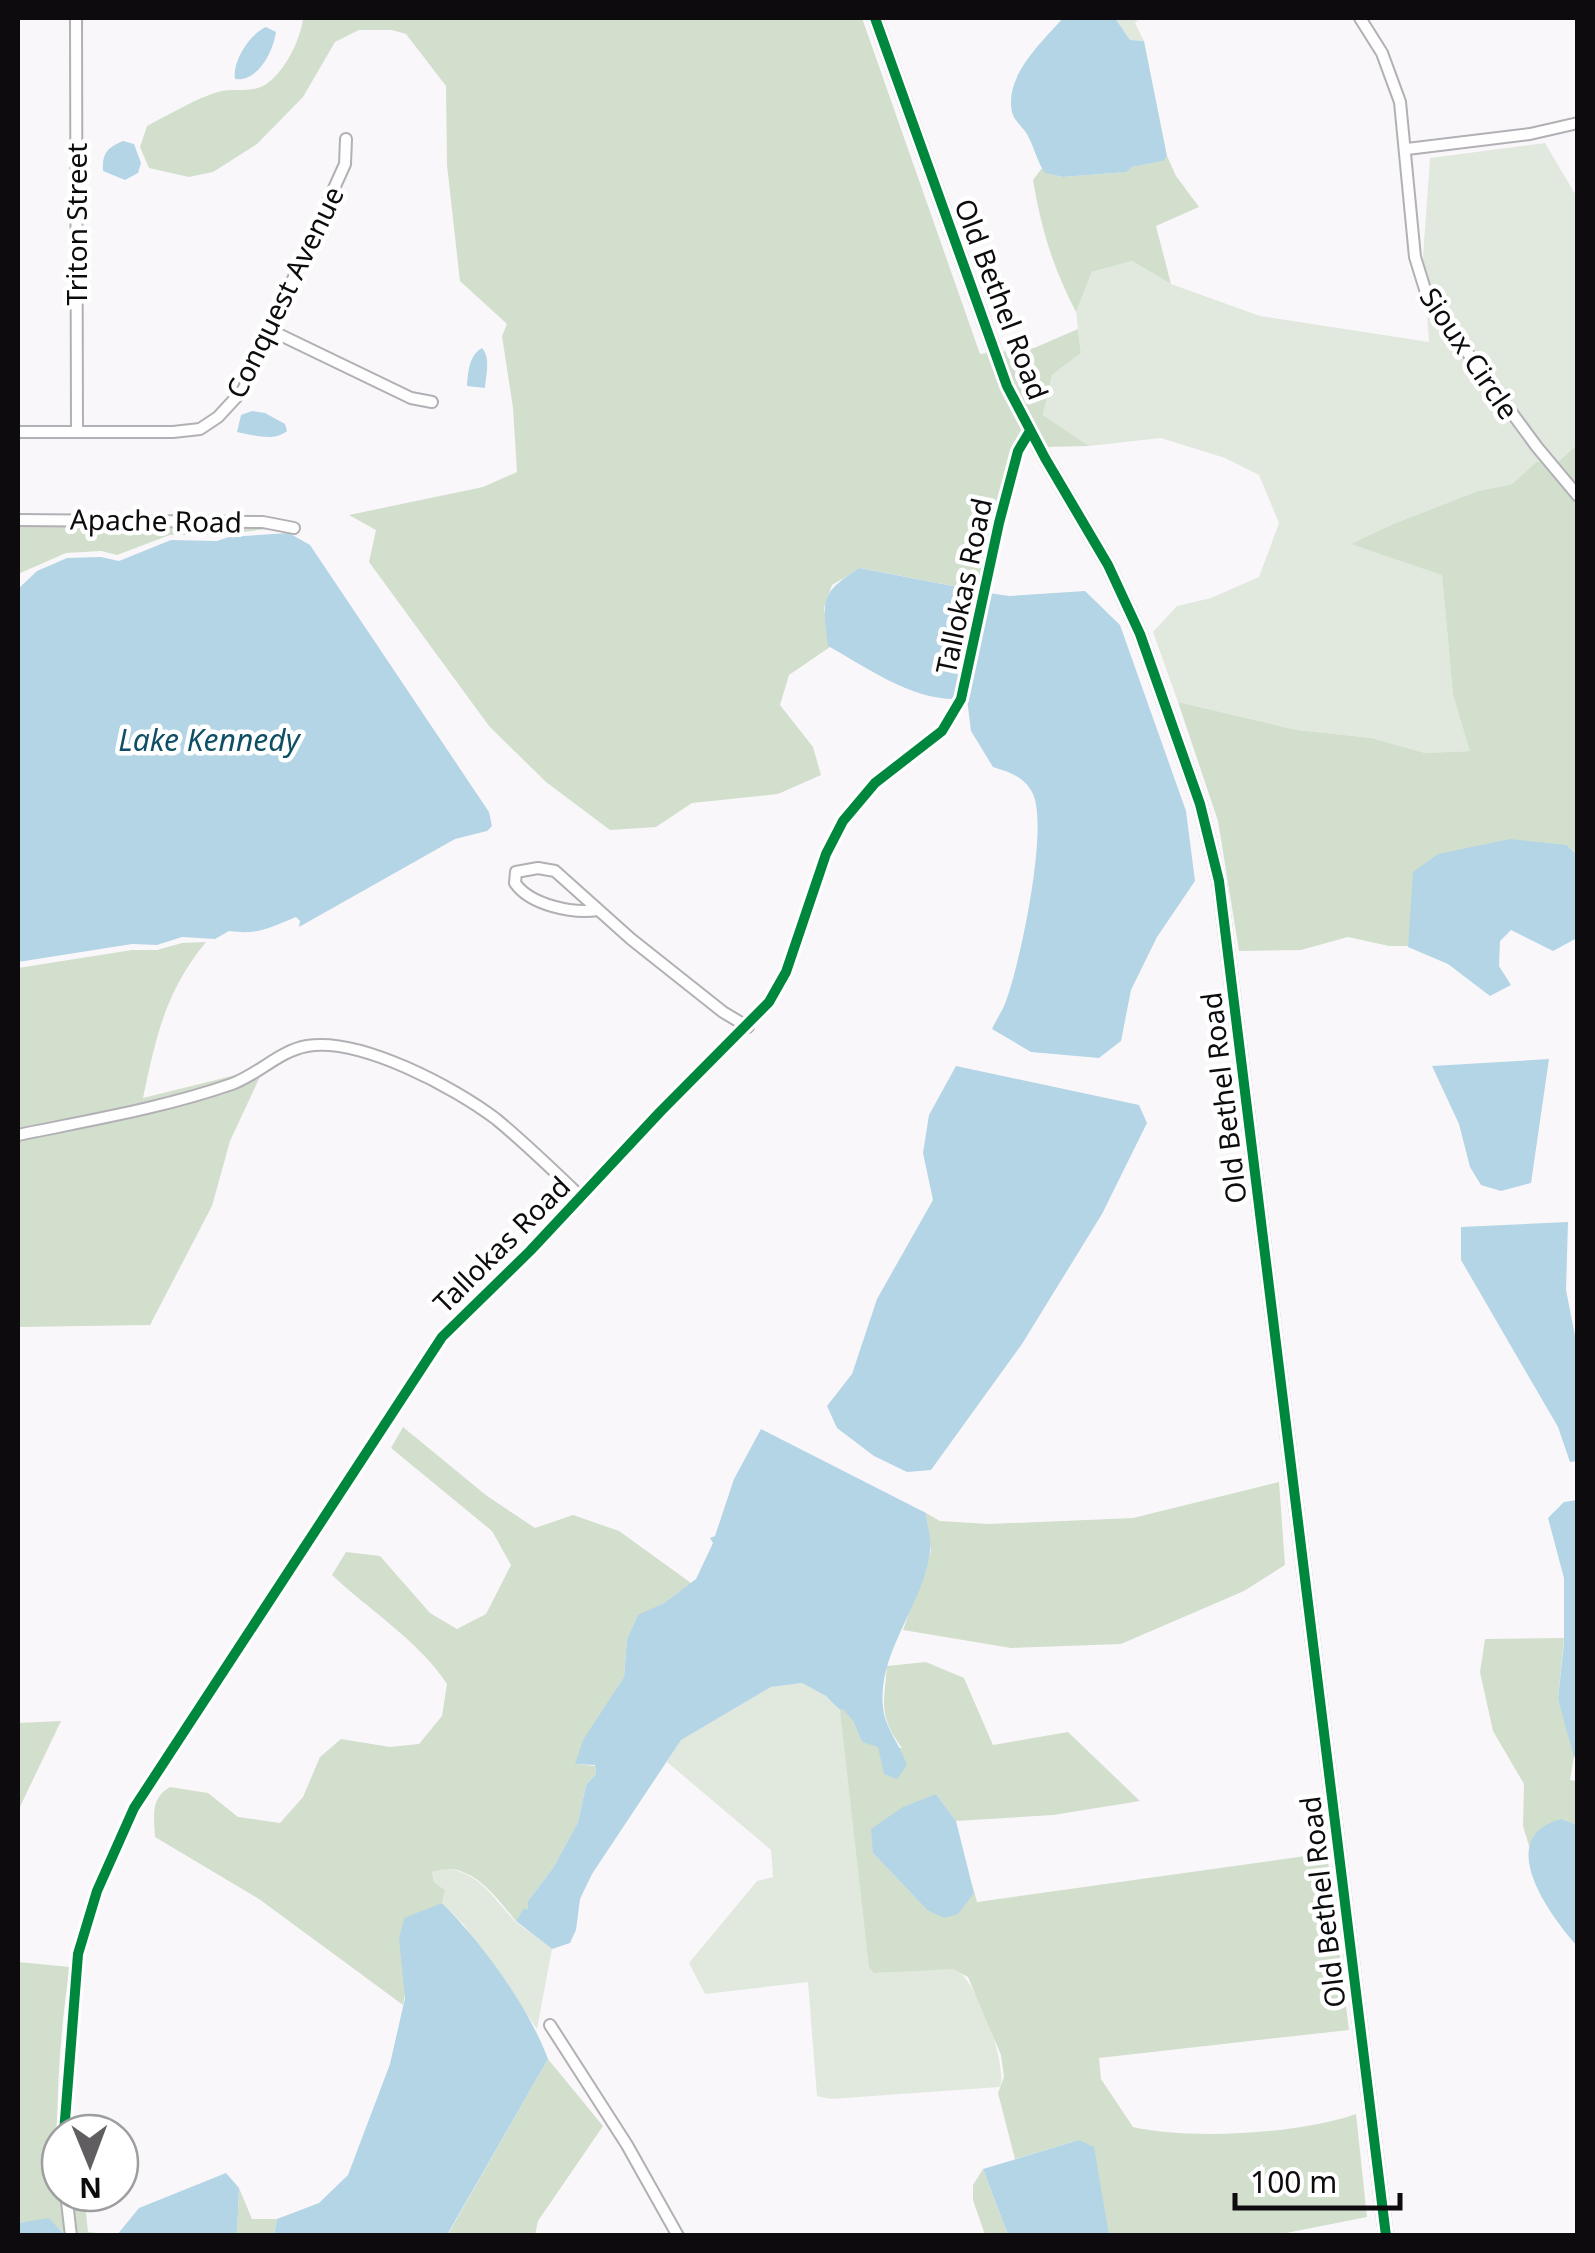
<svg xmlns="http://www.w3.org/2000/svg" width="1595" height="2253" viewBox="0 0 1595 2253" font-family="'Noto Sans',sans-serif">
	<style>
		.green { fill: #e1e9de }
		.forest { fill: #d2dfcd }
		.water { fill: #b4d5e5 }
		.lines { fill: none; stroke-linecap: round; stroke-linejoin: round }
		.minor-casing { stroke: #b2b0b4; stroke-width: 14 }
		.tertiary-casing { stroke: #b2b0b4; stroke-width: 16 }
		.minor { stroke: #fefefe; stroke-width: 10 }
		.tertiary { stroke: #fefefe; stroke-width: 12 }
		.cycleway-casing { stroke: #fff; stroke-width: 16 }
		.cycleway { stroke: #00873e; stroke-width: 10 }
		.labels { text-anchor: middle; dominant-baseline: central; stroke-width: 9; stroke-linejoin: round; paint-order: stroke }
		.street-label { font-size: 28px; fill: #0d0b0e; stroke: #fff }
		.water-label { font-size: 30px; font-style: italic; fill: #0f4f65; stroke: #fff }
	</style>
	<rect width="100%" height="100%" fill="#faf7fb"/>
	<!-- green -->
	<g class="green">
		<path d="M1115,18H1141L1135,23L1144,41L1130,40Z"/>
		<path d="M1545,143L1577,197V445L1559,461L1536,462L1512,484L1478,491L1393,524L1352,544L1442,574L1453,695L1471,751L1425,753L1372,738L1297,730L1178,702L1153,632L1177,606L1211,598L1259,577L1279,523L1259,475L1225,458L1161,438L1089,446L1043,415L1052,375L1081,353L1076,312L1092,272L1132,261L1171,284L1260,316L1429,342L1423,257L1430,158Z"/>
		<path d="M802,1683C817,1691 836,1698 842,1716L875,1973C893,1972 938,1965 953,1969C976,1974 1008,2066 1000,2087L831,2099L817,2096L808,1982L705,1994L689,1963L757,1881L773,1877L771,1850L667,1762L680,1740L771,1687Z"/>
		<path d="M443,1868C480,1872 490,1895 513,1919C524,1929 540,1939 552,1949L537,2029L464,1925L442,1903L445,1890L434,1882L432,1872Z"/>
	</g>
	<!-- forest -->
	<g class="forest">
		<path d="M303,18L802,20L862,18L980,354L988,353L1023,431L1013,448L978,591L861,568L832,585L824,608L830,647L789,675L780,705L813,747L821,775L778,794L692,803L656,827L610,830L546,782L489,726L369,562L376,530L349,515L483,487L517,472L513,408L502,336L507,324L460,281L447,165L446,86L406,34L392,30H359L335,42L303,97L257,144L213,172L189,177L149,168L140,147L147,126C166,116 199,97 218,92C231,88 245,92 258,88C281,81 301,40 303,18Z"/>
		<path d="M1167,156L1176,176L1199,207L1156,226L1171,284L1132,261L1092,272L1076,312C1053,268 1041,228 1033,180L1042,168L1046,173L1063,177L1125,172L1132,167L1162,161Z"/>
		<path d="M1078,329L1081,353L1052,375L1043,415L1089,446L1045,447L1000,352L1034,348Z"/>
		<path d="M1577,445V855L1567,845L1412,918L1408,946H1389L1348,937L1301,950L1239,951L1218,821L1178,702L1297,730L1372,738L1425,753L1470,751L1453,695L1442,575L1351,544L1393,524L1478,491L1512,484L1536,462L1559,461Z"/>
		<path d="M18,526L268,529L216,535H170L117,555L101,551L66,553L18,574Z"/>
		<path d="M206,942C165,992 156,1037 143,1098L264,1068L230,1141L212,1206L150,1325L18,1327V968L132,950H157L182,943Z"/>
		<path d="M403,1427L487,1496L535,1528L573,1515L619,1531L691,1583L664,1603L638,1616L627,1639L624,1677L584,1740L576,1764L595,1766L596,1774L586,1785L578,1822L553,1868L528,1901V1911L524,1909L516,1921C495,1896 469,1858 432,1872L434,1882L445,1890L442,1903L419,1914L403,2005L259,1899L155,1837C154,1815 150,1799 170,1787L208,1793L238,1817L280,1823L303,1797L320,1757L341,1739L390,1747L419,1744L442,1716L447,1684C420,1642 369,1610 332,1575L346,1552L380,1556L430,1613L457,1629L486,1614L511,1565L492,1531L391,1448Z"/>
		<path d="M1279,1482L1285,1565L1244,1591L1121,1644L1011,1648L903,1630L931,1551L926,1513L940,1521L989,1524L1133,1518Z"/>
		<path d="M1564,1638L1558,1699L1575,1751L1570,1780L1577,1781V1825L1562,1819L1533,1837L1530,1849L1523,1826L1524,1784L1493,1731L1480,1672L1485,1639Z"/>
		<path d="M926,1662L964,1678L993,1745L1068,1732L1140,1801L1053,1815L956,1821L936,1794L873,1853L927,1910L974,1893L971,1880L977,1902L1327,1853L1349,2030L1099,2058L1101,2079L1133,2127C1191,2140 1300,2134 1356,2114L1367,2217L1276,2235H1109L1079,2140L1015,2159L998,2093L1004,2077L1001,2055L968,1977L953,1969L874,1973L869,1967L840,1710L843,1708L853,1721L862,1742L902,1748C878,1715 884,1704 887,1666Z"/>
		<path d="M61,1721L18,1811V1723Z"/>
		<path d="M18,1962L70,1967C57,2047 52,2154 65,2234L49,2219L18,2223Z"/>
		<path d="M548,2059L603,2126L538,2221L535,2235L447,2236Z"/>
		<path d="M983,2169L1008,2235H985L973,2200V2185Z"/>
		<path d="M239,2188L252,2219H277L274,2235L237,2236Z"/>
		<path d="M71,2193H84L88,2232L118,2235H77Z"/>
	</g>
	<!-- water -->
	<g class="water">
		<path d="M1063,18H1115L1130,40L1144,41L1167,156L1163,161L1132,167L1126,172L1063,177L1045,173C1037,161 1035,150 1029,138C1025,128 1015,123 1012,112C1004,76 1042,42 1063,18Z"/>
		<path d="M266,27L276,32C273,52 258,82 235,79C232,61 250,34 266,27Z"/>
		<path d="M123,141L134,144L141,163L138,173L125,180L103,171C102,153 107,148 123,141Z"/>
		<path d="M482,348C491,358 486,375 485,388L467,386C468,372 469,355 482,348Z"/>
		<path d="M252,411L265,413L285,424L287,431C274,442 253,435 237,432L241,415Z"/>
		<path d="M289,533L310,545L489,812L492,826L487,831L455,839L299,927L300,921L296,917C269,928 259,935 229,931L215,939L182,937L157,945L132,944L18,962V589L37,571L67,558L101,557L119,561L171,540L217,541L229,537Z"/>
		<path d="M860,568L978,591L954,699C910,699 866,667 828,646C823,600 819,593 860,568Z"/>
		<path d="M1085,591L1120,625L1186,811L1195,881L1157,937L1131,990L1121,1041L1099,1058L1031,1052L992,1029C996,1020 1003,1010 1006,1001C1020,964 1050,824 1032,792C1023,776 1009,772 993,767L971,731L967,699L989,593L1009,596Z"/>
		<path d="M1510,839L1567,845L1577,855V938L1553,951L1511,930L1500,941L1499,966L1511,985L1490,996L1448,964L1408,947L1413,872L1438,854Z"/>
		<path d="M1549,1059L1531,1183L1501,1191L1481,1185L1470,1167L1459,1124L1432,1066Z"/>
		<path d="M956,1066L1139,1105L1147,1123L1102,1214L1022,1344L931,1470L907,1472L874,1456L837,1428L827,1406L852,1374L877,1299L933,1200L923,1153L929,1115Z"/>
		<path d="M1568,1222L1566,1290L1577,1346V1461L1570,1462L1558,1427L1461,1260V1227Z"/>
		<path d="M761,1429L926,1513C927,1525 932,1540 930,1552C923,1606 877,1652 883,1708C886,1730 900,1744 907,1765L897,1779L884,1774L878,1747L862,1742L853,1721L843,1709L840,1710L826,1696L802,1683L771,1687L681,1740L592,1874L580,1899L576,1930L570,1943L552,1949L516,1921L524,1908L528,1910V1901L553,1868L578,1822L586,1785L596,1774L595,1765L575,1764L583,1740L624,1677L627,1639L638,1615L664,1603L696,1579L713,1543L710,1538L715,1536L734,1479Z"/>
		<path d="M1577,1500L1578,1754L1574,1757L1558,1699L1564,1642V1578L1548,1518L1564,1502Z"/>
		<path d="M936,1794L956,1821L974,1893L958,1914L944,1918L927,1910L873,1853L871,1829L903,1807Z"/>
		<path d="M1562,1819L1577,1825V1946C1549,1915 1492,1836 1562,1819Z"/>
		<path d="M442,1903C483,1944 528,2006 548,2059L447,2235H274L277,2219L319,2203L348,2175L390,2064L405,1998L399,1939L404,1918Z"/>
		<path d="M1079,2140L1094,2147L1109,2235H1008L983,2169Z"/>
		<path d="M226,2173L239,2188L237,2235H117L139,2208Z"/>
		<path d="M49,2218L65,2235H18V2223Z"/>
	</g>
	<g class="lines">
		<!-- minor casing -->
		<g class="minor-casing">
			<g id="minor">
				<path d="M76,18L77,431"/>
				<path d="M1360,18L1382,53L1400,102L1415,257L1428,299L1537,447L1578,496"/>
				<path d="M1407,149L1530,134L1578,123"/>
				<path d="M270,330L411,398L432,402"/>
				<path d="M18,432H173L200,429L218,417L243,390L345,164L346,139"/>
				<path d="M18,520L263,522L294,528"/>
				<path d="M598,910C573,914 530,905 515,883L516,872L538,868L555,871L631,939L723,1012L748,1027"/>
				<path d="M18,1135C90,1120 163,1108 232,1084C259,1074 279,1051 307,1046C360,1037 454,1087 496,1119C525,1143 553,1170 580,1196"/>
				<path d="M550,2025L627,2145L678,2236"/>
				<path d="M64,2133L78,1954L97,1891L134,1808L442,1337L530,1251L660,1112L769,1002L786,972L826,854L843,821L875,783L942,731L961,699L999,523L1018,451L1030,431"/>
				<path d="M66,2193L71,2236"/>
			</g>
		</g>
		<!-- tertiary casing -->
		<g class="tertiary-casing">
			<path id="tertiary" d="M875,18L1007,386L1045,458L1108,565L1140,634L1200,804L1219,881L1386,2236"/>
		</g>
		<!-- minor -->
		<use href="#minor" class="minor"/>
		<!-- tertiary -->
		<use href="#tertiary" class="tertiary"/>
		<!-- cycleway casing -->
		<g class="cycleway-casing">
			<g id="cycleway">
				<path d="M875,18L1007,386L1045,458L1108,565L1140,634L1200,804L1219,881L1386,2236"/>
				<path d="M64,2133L78,1954L97,1891L134,1808L442,1337L530,1251L660,1112L769,1002L786,972L826,854L843,821L875,783L942,731L961,699L999,523L1018,451L1030,431"/>
			</g>
		</g>
		<!-- cycleway -->
		<use href="#cycleway" class="cycleway"/>
	</g>
	<g class="labels">
		<!-- street labels -->
		<g class="street-label">
			<text transform="translate(76 224) rotate(-90)">Triton Street</text>
			<text transform="translate(284 292) rotate(-64)">Conquest Avenue</text>
			<text transform="translate(1002 299) rotate(69)">Old Bethel Road</text>
			<text transform="translate(1470 353) rotate(56)">Sioux Circle</text>
			<text transform="translate(156 520) rotate(1)">Apache Road</text>
			<text transform="translate(963 586) rotate(-78)">Tallokas Road</text>
			<text transform="translate(1223 1098) rotate(-97)">Old Bethel Road</text>
			<text transform="translate(501 1244) rotate(-45)">Tallokas Road</text>
			<text transform="translate(1322 1902) rotate(-97)">Old Bethel Road</text>
		</g>
		<!-- water labels -->
		<g class="water-label">
			<text x="209" y="739">Lake Kennedy</text>
		</g>
	</g>
	<!-- border -->
	<rect width="1595" height="2253" fill="none" stroke="#0d0b0e" stroke-width="40"/>
	<!-- north arrow -->
	<g transform="translate(90 2163) rotate(179)"><circle r="48" fill="#ffffff" stroke="#9e9d9f" stroke-width="2.5"/>
	<path d="M0-8L18 38L0 25L-18 38Z" fill="#605e61"/>
	<text y="-15" font-size="28" font-weight="bold" text-anchor="middle" fill="#0d0b0e">N</text>
	</g>
	<!-- scale -->
	<path d="M1235 2193v15h165v-15" fill="none" stroke="#0d0b0e" stroke-width="5"/>
	<text x="1250" y="2193" font-size="30" fill="#0d0b0e" stroke="#ffffff" stroke-width="8" paint-order="stroke">100 m</text>
</svg>
